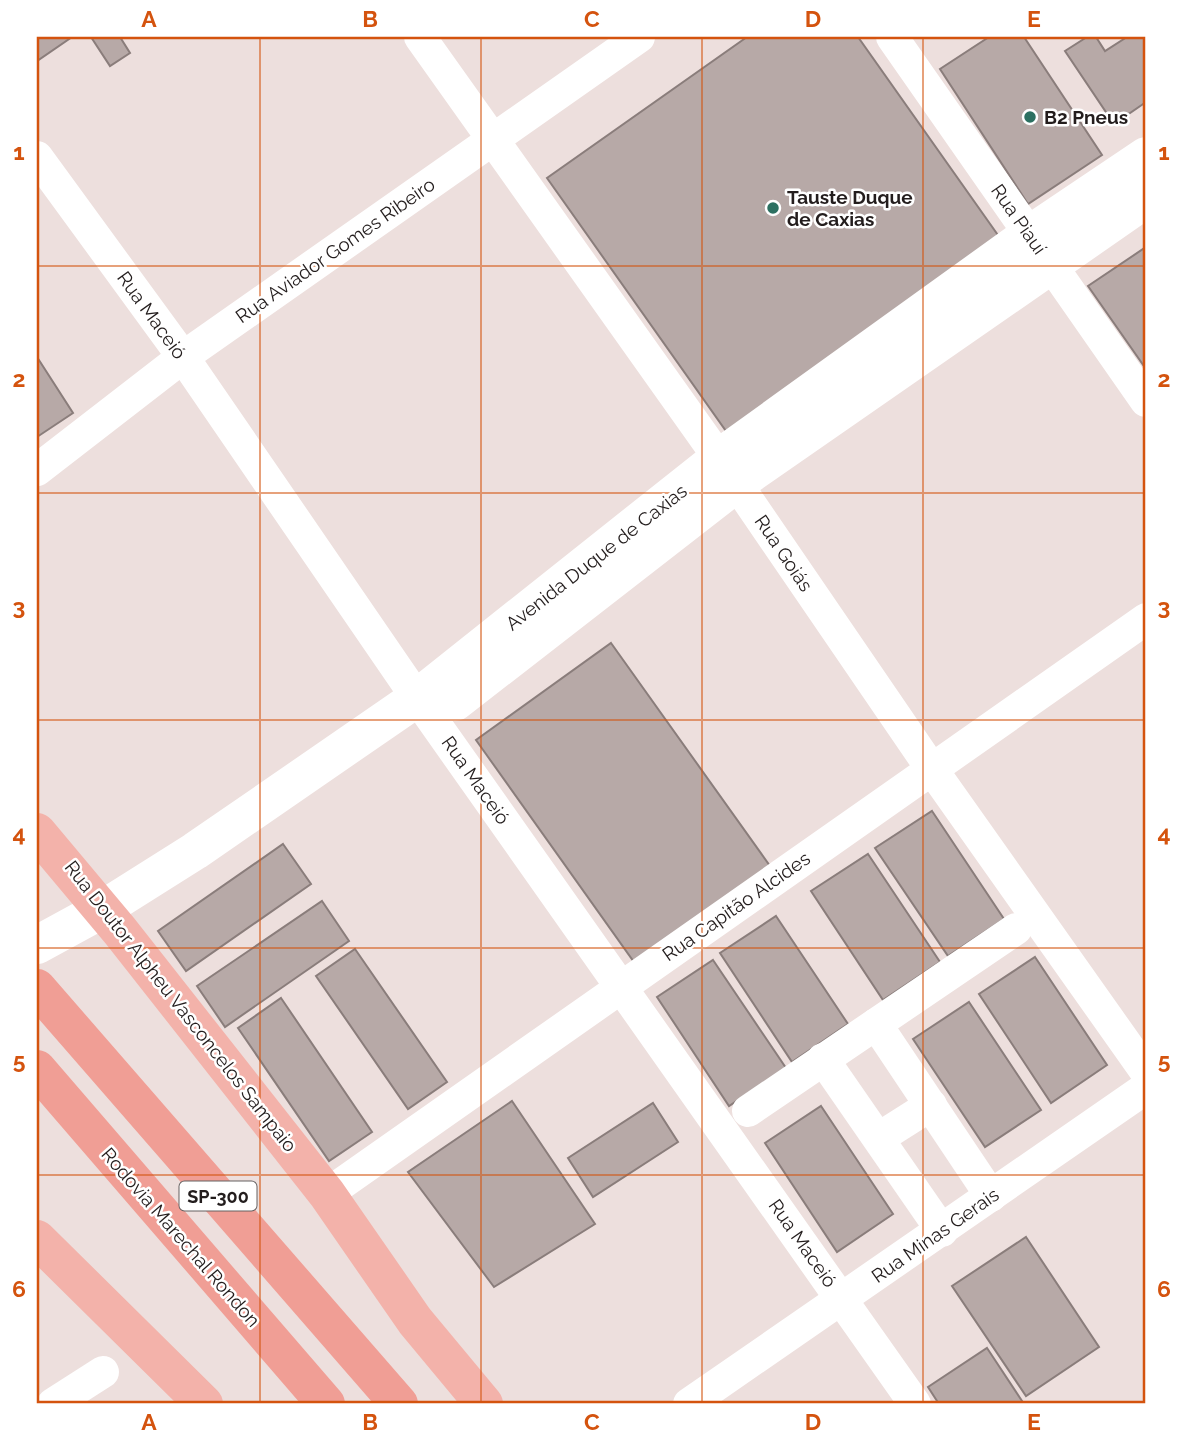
<svg xmlns="http://www.w3.org/2000/svg" width="1183" height="1441" viewBox="0 0 1183 1441" font-family="Raleway,sans-serif">
	<style>
		.building { fill: #b7a9a7; stroke: #8a7d7b; stroke-width: 2 }
		.lines { fill: none; stroke-linecap: round; stroke-linejoin: round }
		.minor { stroke: #fff; stroke-width: 32 }
		.secondary { stroke: #fff; stroke-width: 38 }
		.trunk { stroke: #f3b2aa; stroke-width: 38 }
		.motorway { stroke: #f09e95; stroke-width: 38 }
		.grid { fill: none; stroke: #d4530e; stroke-width: 2; stroke-opacity: 0.55 }
		.poi-dot { fill: #2c7061; stroke: #fff; stroke-width: 2.5 }
		.labels { text-anchor: middle; dominant-baseline: central; stroke-width: 5; stroke-linejoin: round; paint-order: stroke }
		.shield { fill: #fff; stroke: #656161; stroke-width: 2 }
		.shield-label { font-size: 18px; font-weight: bold; fill: #231d1d }
		.poi-label { font-size: 19px; font-weight: bold; fill: #231d1d; stroke: #fff; text-anchor: start }
		.street-label { font-size: 19px; fill: #231d1d; stroke: #fff }
		.neatline { fill: none; stroke: #d4530e; stroke-width: 2.5 }
		.grid-label { font-size: 23px; text-anchor: middle; font-weight: bold; fill: #d4530e }
	</style>
	<rect width="100%" height="100%" fill="#eddfdd"/>
	<!-- building -->
	<g class="building">
		<path d="M37,37H72L37,61Z"/>
		<path d="M91,37H120L130,53L110,66Z"/>
		<path d="M747,37H858L1000,238L726,431L547,178Z"/>
		<path d="M989,37H1024L1102,155L1028,204L940,69Z"/>
		<path d="M1087,37H1096L1105,51L1127,37H1146V102L1114,124L1065,51Z"/>
		<path d="M1146,247V369L1088,286Z"/>
		<path d="M37,357L73,413L37,437Z"/>
		<path d="M611,643L770,866L634,962L476,740Z"/>
		<path d="M932,811L1004,919L948,956L875,848Z"/>
		<path d="M283,844L311,884L186,971L158,931Z"/>
		<path d="M868,854L940,962L883,1000L811,891Z"/>
		<path d="M322,901L349,941L225,1027L197,986Z"/>
		<path d="M776,916L848,1024L792,1062L720,953Z"/>
		<path d="M355,949L447,1082L408,1109L316,976Z"/>
		<path d="M1035,957L1107,1065L1051,1103L979,994Z"/>
		<path d="M713,960L786,1068L729,1106L657,997Z"/>
		<path d="M281,998L372,1132L329,1161L238,1028Z"/>
		<path d="M969,1002L1041,1110L985,1147L913,1039Z"/>
		<path d="M512,1101L595,1224L494,1287L408,1172Z"/>
		<path d="M653,1103L678,1142L593,1197L568,1158Z"/>
		<path d="M821,1106L893,1214L837,1252L765,1143Z"/>
		<path d="M1026,1237L1099,1347L1026,1396L952,1286Z"/>
		<path d="M987,1348L1024,1404H939L928,1387Z"/>
	</g>
	<g class="lines">
		<!-- minor -->
		<g class="minor">
			<path d="M420,37L719,458L931,768L1146,1072"/>
			<path d="M892,37L1146,401"/>
			<path d="M37,157L183,357L417,698L915,1404"/>
			<path d="M37,470L183,357L639,37"/>
			<path d="M876,1024L991,1196"/>
			<path d="M823,1059L942,1231"/>
			<path d="M748,1111L1016,929"/>
			<path d="M879,1138L931,1105"/>
			<path d="M327,1194L1146,619"/>
			<path d="M53,1404L103,1372"/>
			<path d="M689,1404L1146,1088"/>
		</g>
		<!-- secondary -->
		<g class="secondary">
			<path d="M455,702L737,483L1146,199"/>
			<path d="M37,945L103,909L195,851L417,698L719,458L1030,234L1146,156"/>
		</g>
		<!-- trunk -->
		<g class="trunk">
			<path d="M37,832L120,931L327,1194L415,1321L484,1404"/>
			<path d="M37,1239L204,1404"/>
		</g>
		<!-- motorway -->
		<g class="motorway">
			<path d="M37,988L399,1404"/>
			<path d="M37,1069L326,1404"/>
		</g>
	</g>
	<!-- grid -->
	<path class="grid" d="M260,37V1404M481,37V1404M702,37V1404M923,37V1404M37,266H1146M37,493H1146M37,720H1146M37,948H1146M37,1175H1146"/>
	<!-- markers -->
	<g class="poi-dot">
		<circle cx="1030" cy="117" r="7"/>
		<circle cx="773" cy="208" r="7"/>
	</g>
	<g class="labels">
		<!-- shield labels -->
		<rect class="shield" x="179.5" y="1181.5" width="77" height="29" rx="5"/>
		<g class="shield-label">
			<text x="218" y="1196">SP-300</text>
		</g>
		<!-- poi labels -->
		<g class="poi-label">
			<text x="1044" y="117">B2 Pneus</text>
			<text x="787" y="197">Tauste Duque<tspan x="787" dy="22">de Caxias</tspan></text>
		</g>
		<!-- street labels -->
		<g class="street-label">
			<text transform="translate(1019 219) rotate(55)">Rua Piauí</text>
			<text transform="translate(335 250) rotate(-35)">Rua Aviador Gomes Ribeiro</text>
			<text transform="translate(152 315) rotate(54)">Rua Maceió</text>
			<text transform="translate(784 553) rotate(56)">Rua Goiás</text>
			<text transform="translate(596 557) rotate(-38)">Avenida Duque de Caxias</text>
			<text transform="translate(476 780) rotate(55)">Rua Maceió</text>
			<text transform="translate(736 906) rotate(-35)">Rua Capitão Alcides</text>
			<text transform="translate(181 1006) rotate(52)">Rua Doutor Alpheu Vasconcelos Sampaio</text>
			<text transform="translate(935 1235) rotate(-35)">Rua Minas Gerais</text>
			<text transform="translate(181 1237) rotate(49)">Rodovia Marechal Rondon</text>
			<text transform="translate(803 1243) rotate(55)">Rua Maceió</text>
		</g>
	</g>
	<!-- border -->
	<rect width="1183" height="1441" fill="none" stroke="#ffffff" stroke-width="77"/>
	<rect x="38" y="38" width="1106" height="1364" class="neatline"/>
	<g class="grid-label">
		<text x="149" y="27">A</text>
		<text x="370" y="27">B</text>
		<text x="592" y="27">C</text>
		<text x="813" y="27">D</text>
		<text x="1034" y="27">E</text>
		<text x="19" y="160">1</text>
		<text x="1164" y="160">1</text>
		<text x="19" y="387">2</text>
		<text x="1164" y="387">2</text>
		<text x="19" y="615">3</text>
		<text x="1164" y="615">3</text>
		<text x="19" y="842">4</text>
		<text x="1164" y="842">4</text>
		<text x="19" y="1069">5</text>
		<text x="1164" y="1069">5</text>
		<text x="19" y="1297">6</text>
		<text x="1164" y="1297">6</text>
		<text x="149" y="1430">A</text>
		<text x="370" y="1430">B</text>
		<text x="592" y="1430">C</text>
		<text x="813" y="1430">D</text>
		<text x="1034" y="1430">E</text>
	</g>
</svg>
